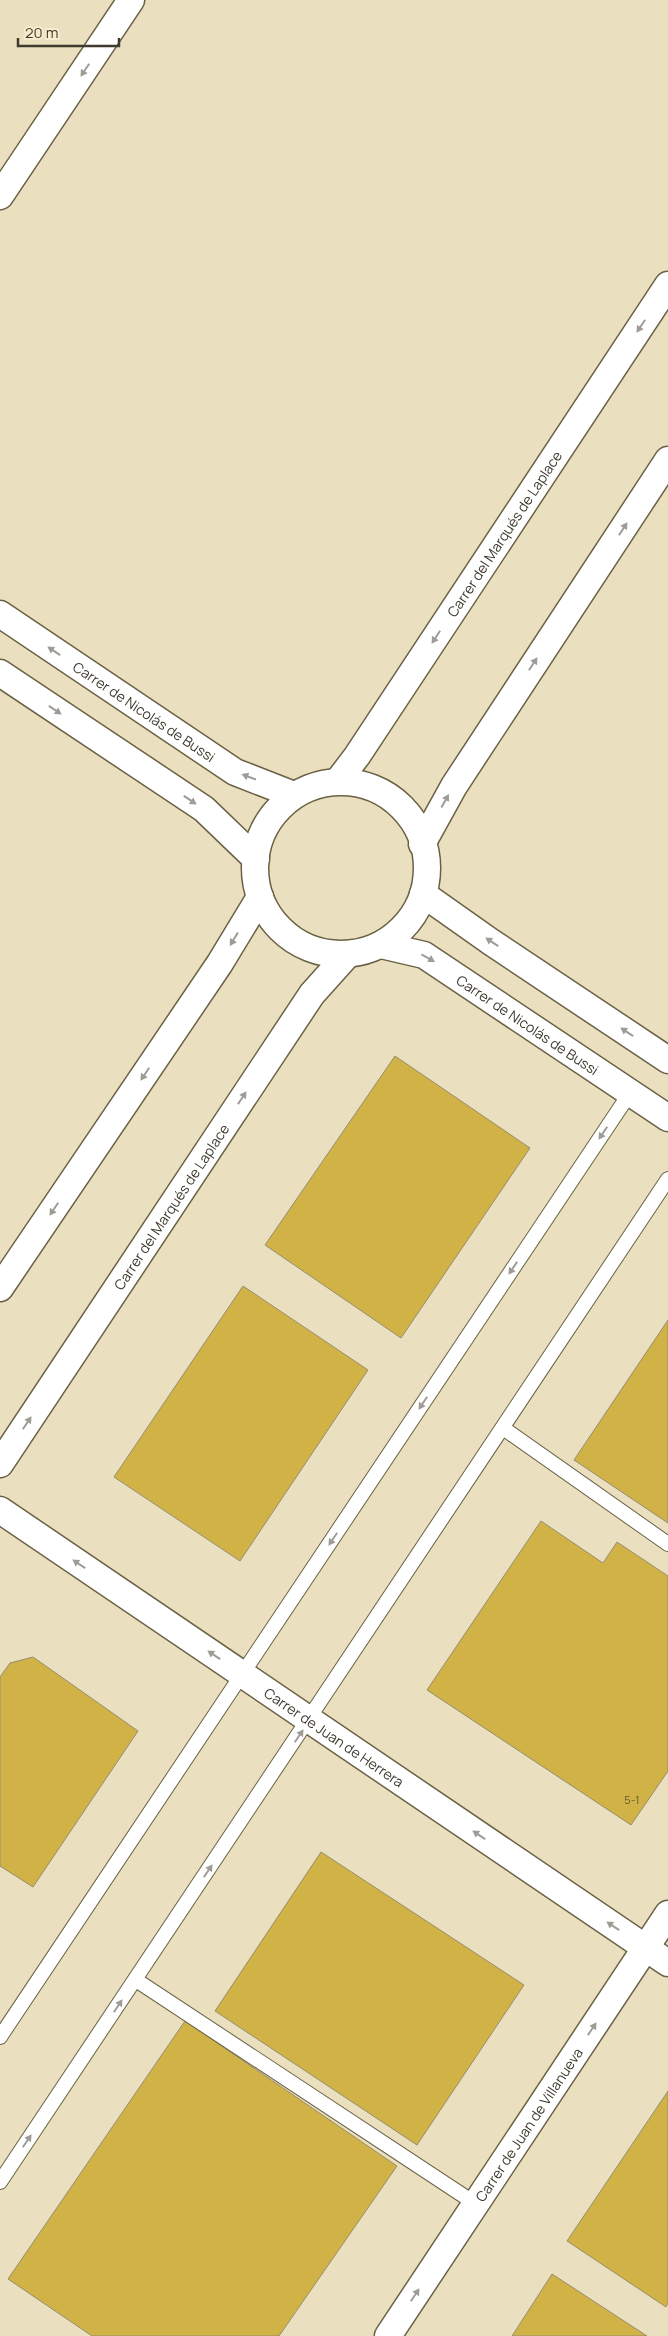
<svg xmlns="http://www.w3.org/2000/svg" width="668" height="2336" viewBox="0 0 668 2336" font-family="Manrope,sans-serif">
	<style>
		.building { fill: #d1b246; stroke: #968d6f }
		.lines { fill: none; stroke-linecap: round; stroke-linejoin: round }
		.lane-casing { stroke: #6a6145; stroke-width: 16 }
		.street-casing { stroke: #6a6145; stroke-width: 29 }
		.lane { stroke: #fff; stroke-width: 14 }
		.street { stroke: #fff; stroke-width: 26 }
		.oneway { fill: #9e9c96 }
		.labels { text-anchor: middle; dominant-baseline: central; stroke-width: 4; stroke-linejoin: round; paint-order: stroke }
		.number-label { font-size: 11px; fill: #635833 }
		.street-label { font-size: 14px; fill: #3e3a2d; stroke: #f7edcc }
	</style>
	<rect width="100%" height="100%" fill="#eae0c0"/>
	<!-- building -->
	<g class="building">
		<path d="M395,1056L530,1148L401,1338L265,1245Z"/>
		<path d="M243,1286L368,1370L240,1561L114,1477Z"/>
		<path d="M668,1320V1523L574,1460Z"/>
		<path d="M541,1521L603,1563L617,1542L668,1576V1771L631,1825L427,1690Z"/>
		<path d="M33,1657L138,1731L33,1887L0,1866V1677L10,1663Z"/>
		<path d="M321,1852L524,1985L417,2145L215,2011Z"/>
		<path d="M185,2021L397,2166L279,2336H92L8,2279Z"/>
		<path d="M668,2091V2303L666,2307L567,2241Z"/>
		<path d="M552,2274L647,2336H512Z"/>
	</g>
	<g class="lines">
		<!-- lane casing -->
		<g class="lane-casing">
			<g id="lane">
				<path d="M503,1428L668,1544"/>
				<path d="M136,1980L476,2204"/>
				<path d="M0,2037L630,1093"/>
				<path d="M0,2182L668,1179"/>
			</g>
		</g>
		<!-- street casing -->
		<g class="street-casing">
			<g id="street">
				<path d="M0,196L131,0"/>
				<path id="s1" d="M0,614L235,772L294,795"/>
				<path d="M0,673L204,809L256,859"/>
				<path id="s2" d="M338,781L357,756L668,285"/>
				<circle cx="341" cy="868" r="86"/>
				<path d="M422,844L454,786L668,460"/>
				<path d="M423,894L491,942L668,1060"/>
				<path id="s3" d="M381,945L424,955L668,1118"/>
				<path d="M0,1288L220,963L260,897"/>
				<path id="s4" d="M0,1464L312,994L347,955"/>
				<path id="s5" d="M0,1510L668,1963"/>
				<path id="s6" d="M388,2336L668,1914"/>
			</g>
		</g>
		<!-- lane -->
		<use href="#lane" class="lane"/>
		<!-- street -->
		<use href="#street" class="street"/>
	</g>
	<!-- one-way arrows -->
	<defs><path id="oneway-solid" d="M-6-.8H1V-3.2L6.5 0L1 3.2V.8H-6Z" transform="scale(1.25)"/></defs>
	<g class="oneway">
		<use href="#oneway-solid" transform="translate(85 70) rotate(124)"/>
		<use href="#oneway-solid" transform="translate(641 326) rotate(124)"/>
		<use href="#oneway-solid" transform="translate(623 529) rotate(-57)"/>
		<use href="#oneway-solid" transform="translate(436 637) rotate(123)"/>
		<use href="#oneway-solid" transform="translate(54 651) rotate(-146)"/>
		<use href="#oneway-solid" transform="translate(533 664) rotate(-57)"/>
		<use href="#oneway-solid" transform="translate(55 710) rotate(34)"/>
		<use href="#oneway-solid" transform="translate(249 777) rotate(-159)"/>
		<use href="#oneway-solid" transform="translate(190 800) rotate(34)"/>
		<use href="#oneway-solid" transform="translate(445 801) rotate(-61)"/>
		<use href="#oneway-solid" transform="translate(234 939) rotate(121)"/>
		<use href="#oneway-solid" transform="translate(492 942) rotate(-146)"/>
		<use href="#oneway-solid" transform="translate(428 958) rotate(29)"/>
		<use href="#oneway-solid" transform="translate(627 1032) rotate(-146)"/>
		<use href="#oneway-solid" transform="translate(145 1074) rotate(124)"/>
		<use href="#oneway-solid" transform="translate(242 1098) rotate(-57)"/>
		<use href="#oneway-solid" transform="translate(603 1133) rotate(124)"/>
		<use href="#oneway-solid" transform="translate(54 1209) rotate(124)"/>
		<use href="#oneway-solid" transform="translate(513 1268) rotate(124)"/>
		<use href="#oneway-solid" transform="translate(423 1403) rotate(124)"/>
		<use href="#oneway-solid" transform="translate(27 1423) rotate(-56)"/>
		<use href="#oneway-solid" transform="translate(333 1539) rotate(124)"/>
		<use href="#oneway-solid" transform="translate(79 1564) rotate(-146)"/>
		<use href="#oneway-solid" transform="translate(214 1655) rotate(-146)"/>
		<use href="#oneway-solid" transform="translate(299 1736) rotate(-56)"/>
		<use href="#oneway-solid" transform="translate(479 1835) rotate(-146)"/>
		<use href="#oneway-solid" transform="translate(208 1871) rotate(-56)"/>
		<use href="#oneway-solid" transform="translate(613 1926) rotate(-146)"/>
		<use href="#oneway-solid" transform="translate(118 2006) rotate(-56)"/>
		<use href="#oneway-solid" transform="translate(592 2029) rotate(-56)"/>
		<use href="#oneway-solid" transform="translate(27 2141) rotate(-56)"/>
		<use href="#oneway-solid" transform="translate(415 2295) rotate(-56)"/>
	</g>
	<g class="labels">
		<!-- number labels -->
		<g class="number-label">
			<text x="632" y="1799">5-1</text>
		</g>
		<!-- street labels -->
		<g class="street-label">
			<text stroke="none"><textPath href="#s2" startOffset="298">Carrer del Marqués de Laplace</textPath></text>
			<text stroke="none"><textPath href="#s1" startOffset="174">Carrer de Nicolás de Bussi</textPath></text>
			<text stroke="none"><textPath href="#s3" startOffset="169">Carrer de Nicolás de Bussi</textPath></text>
			<text stroke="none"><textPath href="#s4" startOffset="309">Carrer del Marqués de Laplace</textPath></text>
			<text stroke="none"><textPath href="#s5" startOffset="404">Carrer de Juan de Herrera</textPath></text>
			<text stroke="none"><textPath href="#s6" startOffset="254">Carrer de Juan de Villanueva</textPath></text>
		</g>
	</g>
	<!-- scale -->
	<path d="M18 38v8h101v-8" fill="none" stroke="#3e3a2d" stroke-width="2.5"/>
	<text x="25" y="38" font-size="15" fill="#3e3a2d" stroke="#f7edcc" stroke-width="4" paint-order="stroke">20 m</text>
</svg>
